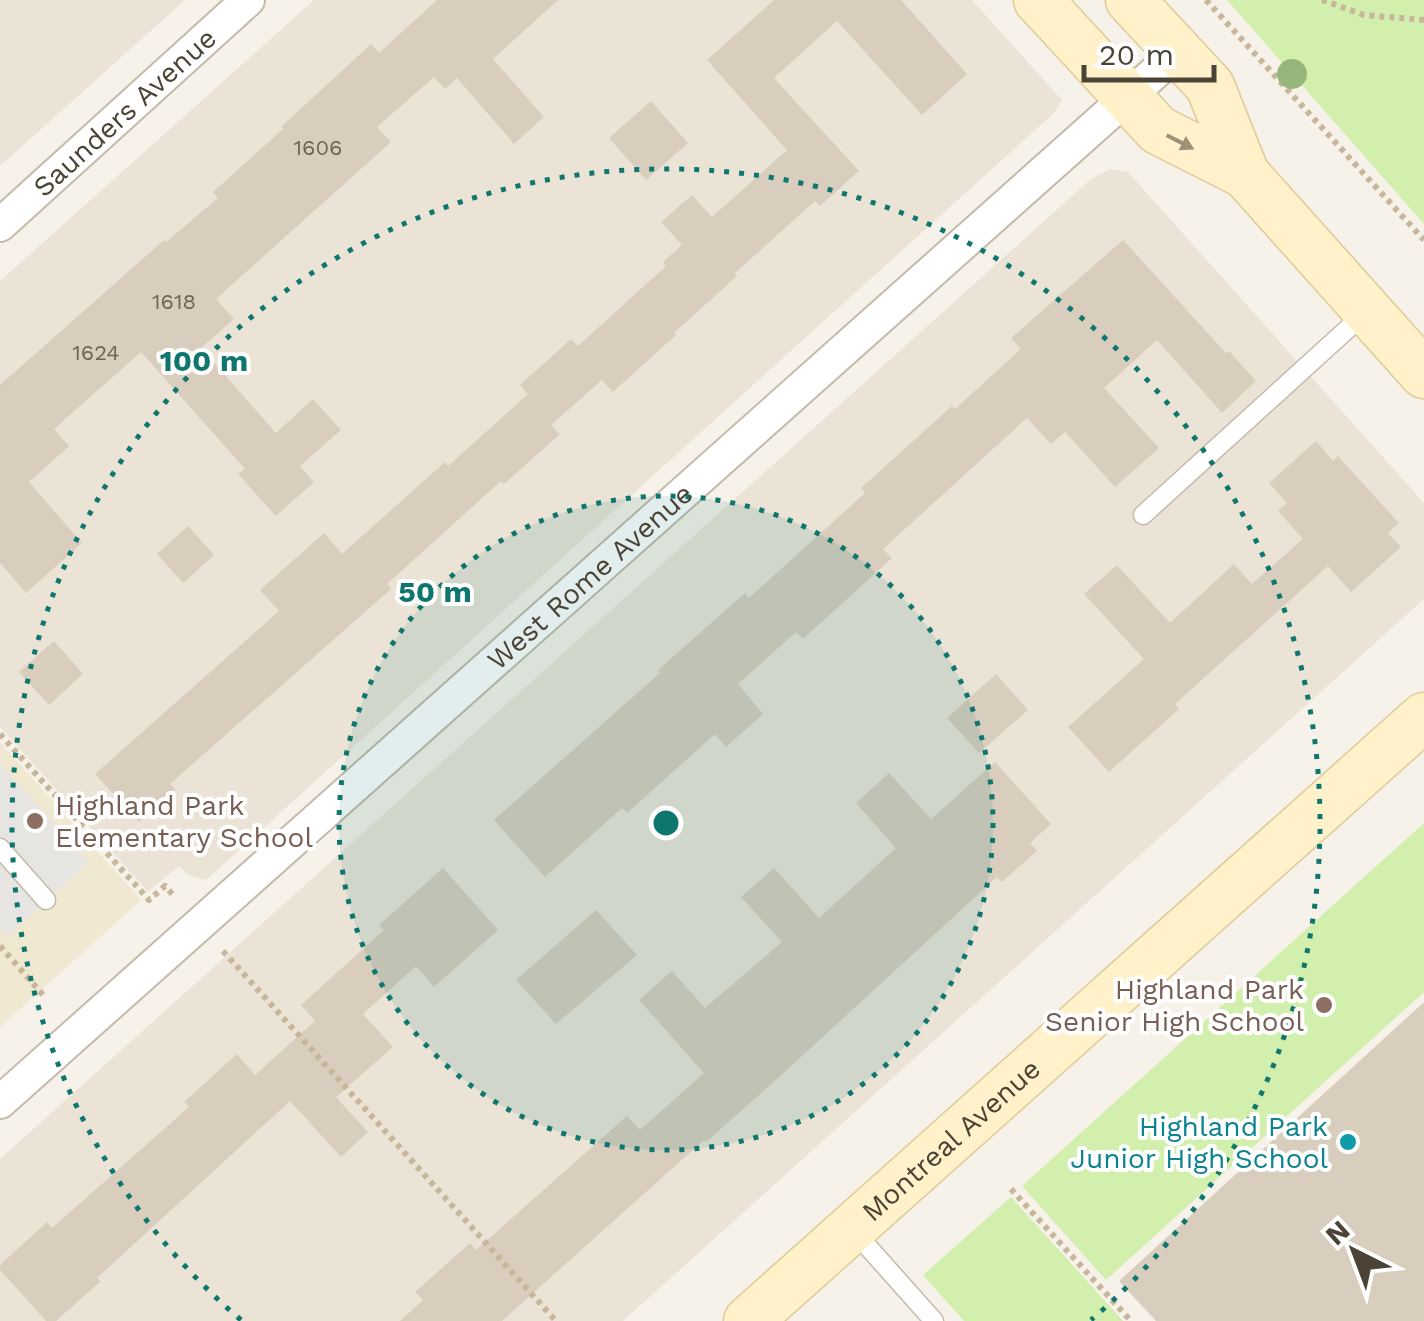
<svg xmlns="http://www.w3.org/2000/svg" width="1424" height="1321" viewBox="0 0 1424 1321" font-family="'Work Sans',sans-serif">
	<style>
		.residential { fill: #ebe4d6 }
		.education { fill: #f1e8d1 }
		.green { fill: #d2efad }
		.parking { fill: #e7e5e1 }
		.building { fill: #d9cebd }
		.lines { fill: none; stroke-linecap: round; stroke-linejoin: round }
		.lane-casing { stroke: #c3baaa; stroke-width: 21 }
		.street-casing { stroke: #c3baaa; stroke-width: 36 }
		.secondary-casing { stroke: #dfca96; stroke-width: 51 }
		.path { stroke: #c7b69a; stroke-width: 6; stroke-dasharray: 5 5; stroke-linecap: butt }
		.lane { stroke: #fff; stroke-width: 18 }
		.street { stroke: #fff; stroke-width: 32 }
		.secondary { stroke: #fff2ca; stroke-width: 48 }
		.tree { fill: #96b67b }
		.oneway { fill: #9c9279 }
		.ring { fill: none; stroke: #0f766e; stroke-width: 5; stroke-dasharray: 5 10 }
		.education-dot { fill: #8d6e63; stroke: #fff; stroke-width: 4 }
		.culture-dot { fill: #0f9aa8; stroke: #fff; stroke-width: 4 }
		.labels { text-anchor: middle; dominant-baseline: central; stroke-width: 8; stroke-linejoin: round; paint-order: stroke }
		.number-label { font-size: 22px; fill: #6e6658 }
		.street-label { font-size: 28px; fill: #4b4336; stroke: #fff }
		.education-label { font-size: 28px; fill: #785e54; stroke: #fff; text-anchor: start }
		.culture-label { font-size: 28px; fill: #0d838f; stroke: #fff; text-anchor: end }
		.centre { fill: #0f766e; stroke: #fff; stroke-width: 5 }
		.ring-label { font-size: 30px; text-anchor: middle; font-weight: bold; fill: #0f766e; stroke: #fff; stroke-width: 8; stroke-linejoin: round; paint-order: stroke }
	</style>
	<rect width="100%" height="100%" fill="#f6f2e9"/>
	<!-- residential -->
	<g class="residential">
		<path d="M0,0H185L0,166Z"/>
		<path d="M314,0H972L1062,100L1055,112L206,880L188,875L179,866L148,892L0,727V281Z"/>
		<path d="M1110,169L1128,172L1424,503V599L623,1321H0V1159L1091,179Z"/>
	</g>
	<!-- education -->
	<path class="education" d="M0,742L141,900L0,1027Z"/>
	<!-- green -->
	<g class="green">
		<path d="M1227,0H1424V224Z"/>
		<path d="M1424,823V992L1106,1280L1022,1186Z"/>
		<path d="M1011,1197L1123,1321H964L923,1275Z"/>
	</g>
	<!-- parking -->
	<path class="parking" d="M0,764L89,862L7,936L0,929Z"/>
	<!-- building -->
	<g class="building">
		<path d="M437,0H558L493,59L544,117L514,144L457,78L445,89L434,77L377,127L391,142L216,299L234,319L201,348L276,433L313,399L341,430L300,466L314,482L276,516L238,474L245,469L141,352L54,429L69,446L29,482L82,543L26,593L0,563V385L164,240L166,242L218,198L213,192L283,129L281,127L371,44L379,53Z"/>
		<path d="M774,0H901L967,74L922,115L837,21L774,78L859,171L820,206L815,201L735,273L737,276L674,333L676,335L613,392L602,380L551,425L560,434L504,484L501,481L387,584L391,589L170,784L175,789L139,822L95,774L279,611L260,590L324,533L342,554L445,462L448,466L528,394L520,385L571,339L578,346L666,266L663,262L682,245L661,222L692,195L712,217L787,150L707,60Z"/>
		<path d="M651,101L688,143L646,180L609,138Z"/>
		<path d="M1123,240L1226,353L1229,351L1256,381L1222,413L1157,340L1104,388L1159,448L1115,487L1065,432L1051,444L1027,418L883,549L892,558L803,639L796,632L738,684L763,714L726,747L715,734L627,813L622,808L545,877L494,820L660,673L658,670L745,593L749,598L865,493L861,488L952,406L955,409L1021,349L1011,338Z"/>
		<path d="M1316,441L1333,461L1338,456L1399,523L1388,533L1401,547L1351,592L1328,566L1175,704L1179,709L1109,772L1068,727L1144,659L1084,594L1117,565L1170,623L1234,564L1252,584L1303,539L1278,511L1287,503L1269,483Z"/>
		<path d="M188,526L214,555L183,583L157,554Z"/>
		<path d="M54,641L83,674L49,705L19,672Z"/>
		<path d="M996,674L1028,710L979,753L947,718Z"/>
		<path d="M995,762L1051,824L1030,843L1037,851L1002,882L997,877L777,1079L706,1142L704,1140L502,1321H400L423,1300L415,1292L470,1243L476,1250L627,1116L640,1130L704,1073L639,1000L672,971L705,1008L782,942L741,897L774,868L819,918L896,848L856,803L889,773L931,819Z"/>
		<path d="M443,868L498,930L434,987L416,966L363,1014L393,1047L336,1097L368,1132L341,1157L290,1101L97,1278L101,1281L56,1321H46L0,1270V1265L47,1222L52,1228L189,1107L184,1102L237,1054L255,1075L315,1021L301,1005L384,930L379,925Z"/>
		<path d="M596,910L637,955L556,1024L516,980Z"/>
		<path d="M1424,1002V1321H1156L1119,1281Z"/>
	</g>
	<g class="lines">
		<!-- lane casing -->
		<g class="lane-casing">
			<g id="lane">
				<path d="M1143,515L1364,314"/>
				<path d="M0,848L46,900"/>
				<path d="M852,1229L934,1321"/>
			</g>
		</g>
		<!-- street casing -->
		<g class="street-casing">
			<g id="street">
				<path id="s1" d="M0,225L248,0"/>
				<path id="s2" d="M0,1102L1178,52"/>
			</g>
		</g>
		<!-- secondary casing -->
		<g class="secondary-casing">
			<g id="secondary">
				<path d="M1038,0L1158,130L1245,174"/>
				<path d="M1130,0L1210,86L1245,174L1424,374"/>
				<path id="s3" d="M748,1321L1424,717"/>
			</g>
		</g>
		<!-- path -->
		<g class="path">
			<path d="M1206,0L1424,240"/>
			<path d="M1322,0L1364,15L1424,20"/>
			<path d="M0,734L149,900L165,886L175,897"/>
			<path d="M0,946L43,995"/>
			<path d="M223,951L556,1321"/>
			<path d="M1011,1189L1131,1321"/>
		</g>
		<!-- lane -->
		<use href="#lane" class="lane"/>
		<!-- street -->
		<use href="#street" class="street"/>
		<!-- secondary -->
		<use href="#secondary" class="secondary"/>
	</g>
	<!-- trees -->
	<circle class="tree" cx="1292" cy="74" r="15"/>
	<!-- one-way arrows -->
	<defs><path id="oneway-solid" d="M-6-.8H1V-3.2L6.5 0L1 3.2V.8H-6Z" transform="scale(2.5)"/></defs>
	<use class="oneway" href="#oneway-solid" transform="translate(1180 142) rotate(27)"/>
	<!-- distance rings -->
	<circle cx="666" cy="823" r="327" fill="#0f766e" fill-opacity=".12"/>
	<g class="ring">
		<circle cx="666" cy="823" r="327"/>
		<path d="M241 1320A654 654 0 1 1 1091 1320"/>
	</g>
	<!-- markers -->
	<g class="education-dot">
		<circle cx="35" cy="821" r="10"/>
		<circle cx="1324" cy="1005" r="10"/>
	</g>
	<circle class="culture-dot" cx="1348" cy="1142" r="10"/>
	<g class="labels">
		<!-- number labels -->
		<g class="number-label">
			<text x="318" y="147">1606</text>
			<text x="174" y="301">1618</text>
			<text x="96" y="352">1624</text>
		</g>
		<!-- street labels -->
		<g class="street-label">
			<text stroke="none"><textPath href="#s1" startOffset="168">Saunders Avenue</textPath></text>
			<text stroke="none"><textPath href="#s2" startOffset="790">West Rome Avenue</textPath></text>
			<text stroke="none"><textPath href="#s3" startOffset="272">Montreal Avenue</textPath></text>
		</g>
		<!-- education labels -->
		<g class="education-label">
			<text x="55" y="805">Highland Park<tspan x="55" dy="32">Elementary School</tspan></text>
			<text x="1304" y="989" text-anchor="end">Highland Park<tspan x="1304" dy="32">Senior High School</tspan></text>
		</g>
		<!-- culture labels -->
		<g class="culture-label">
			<text x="1328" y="1126">Highland Park<tspan x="1328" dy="32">Junior High School</tspan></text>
		</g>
	</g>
	<circle cx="666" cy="823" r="15" class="centre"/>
	<g class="ring-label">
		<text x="204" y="371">100 m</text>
		<text x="435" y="602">50 m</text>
	</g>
	<!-- north arrow -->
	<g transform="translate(1354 1251) rotate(318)" stroke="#ffffff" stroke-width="8" paint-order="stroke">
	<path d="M0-8L18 38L0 25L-18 38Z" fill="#4b4336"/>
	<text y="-15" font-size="28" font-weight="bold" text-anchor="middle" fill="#4b4336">N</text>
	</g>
	<!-- scale -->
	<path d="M1084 65v15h130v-15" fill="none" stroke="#4b4336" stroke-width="5"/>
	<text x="1099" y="65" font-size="30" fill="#4b4336" stroke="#ffffff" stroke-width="8" paint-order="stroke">20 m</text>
</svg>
